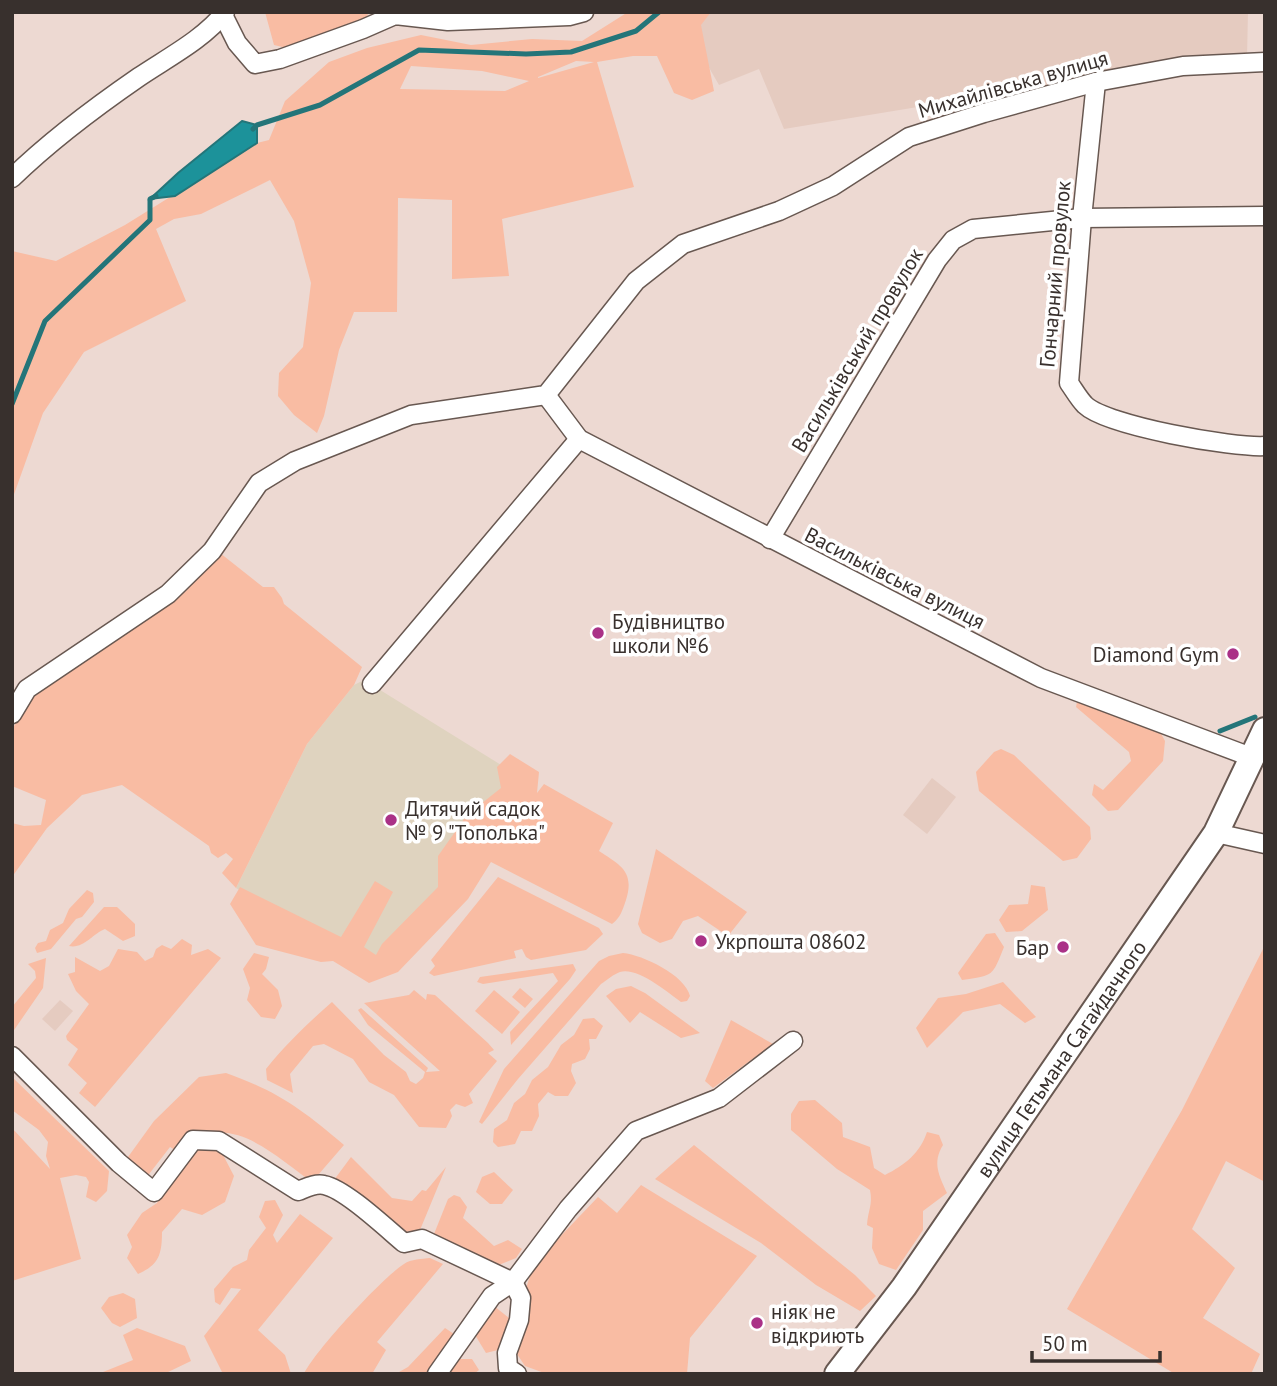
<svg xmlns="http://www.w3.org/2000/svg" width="1277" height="1386" viewBox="0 0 1277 1386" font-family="'PT Sans',sans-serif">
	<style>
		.built { fill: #e5cbc0 }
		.education { fill: #dfd3bf }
		.green { fill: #f9bca3; fill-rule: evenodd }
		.water { fill: #1c929a; stroke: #247579; stroke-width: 2 }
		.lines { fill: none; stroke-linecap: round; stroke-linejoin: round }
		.stream { stroke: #247579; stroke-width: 5 }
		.minor-casing { stroke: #685851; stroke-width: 21 }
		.secondary-casing { stroke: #685851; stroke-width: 28 }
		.minor { stroke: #fff; stroke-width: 18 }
		.secondary { stroke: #fff; stroke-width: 24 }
		.poi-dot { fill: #aa3187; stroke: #fff; stroke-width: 2.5 }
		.labels { text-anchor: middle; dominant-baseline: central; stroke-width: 7; stroke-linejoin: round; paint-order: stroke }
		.street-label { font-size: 21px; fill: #38302d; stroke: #fff }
		.poi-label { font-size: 21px; fill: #38302d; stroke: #fff; text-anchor: start }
	</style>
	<rect width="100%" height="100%" fill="#edd9d2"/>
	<!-- built -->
	<g class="built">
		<path d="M677,12H1248L1247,57L1152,63L1040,87L784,129L759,69L719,85Z"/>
		<path d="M932,778L956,797L927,834L903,815Z"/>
		<path d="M60,1000L73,1011L55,1031L42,1019Z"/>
	</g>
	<!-- education -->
	<path class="education" d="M364,680L535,786L384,976L236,888L307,744L354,685Z"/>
	<!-- green -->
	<g class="green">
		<path d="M265,12H369L365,20L345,25L325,39L295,50L274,45Z"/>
		<path d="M628,12H711L701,25L714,91L692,100L674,93L657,56H633L597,62L634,187L502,219L509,276L452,279V200L398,198L397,312H354L339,350L324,416L317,433L294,415L278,396L279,373L303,347L311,283L294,221L270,180L201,214L174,219L156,229L186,301L84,352L43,413L12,500V251L56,261L125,225L257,143L269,140L285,101L329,62L367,48L421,35L471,45L532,39L582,41ZM576,61L594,62L538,78V77ZM411,66L482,71L529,81L505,91L400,89Z"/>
		<path d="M220,553L263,587H274L282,598L284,604L362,667L354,685L307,744L236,888L222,873L233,859L226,853L218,858L211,853L209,846L122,785L82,795L47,828L12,877V823L24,826L41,825L46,800L12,786V730L31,695L118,635L158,612L186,591Z"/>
		<path d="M1078,697L1158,728L1165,741L1163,761L1118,810L1108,811L1092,795L1094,784L1103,790L1131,761L1129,752L1076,707Z"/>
		<path d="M1001,749L1014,755L1090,827L1091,839L1077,858L1063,861L979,791L976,772L994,752Z"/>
		<path d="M510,754L539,772L537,793L544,784L613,823L599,851C620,865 635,871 626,900C622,911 621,917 612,924L491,862L468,899L398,972L369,983L333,961L321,962L256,945L230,904L240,887L341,937L375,881L393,892L364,947L376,955L382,944L438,887V856L467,815L501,788L497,767Z"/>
		<path d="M656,849L747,912L728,936L698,916L683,921L672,939L660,943L642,933L638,924Z"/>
		<path d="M498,877L599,928L603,934L586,950L531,960L526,957L522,949L514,951L516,958L434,976L429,973L435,966L431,960Z"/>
		<path d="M1031,885L1045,887L1048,910L1022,931L1006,932L999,920L1009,905L1028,904Z"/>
		<path d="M87,890L93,893L94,902L82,917L76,919L51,949L37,953L35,948L38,943L46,941L50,930L63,923L69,909Z"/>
		<path d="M104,907H117L135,924V936L123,941L105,929C92,934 84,949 69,946Z"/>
		<path d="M995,933L1004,947C992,977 994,975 962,980L958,973L986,934Z"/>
		<path d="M182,939L192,945L191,955L208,949L221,958L95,1107L79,1093L87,1083L68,1065L78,1049L67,1040L66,1036L89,1004L76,991L68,974L75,972V957L100,971L109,966L118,949L137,952L145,961L153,957L156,949L162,945L171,949Z"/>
		<path d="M1263,949H1265V1182L1226,1161L1192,1229L1235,1268L1203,1318L1260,1354L1251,1374H1175L1067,1309L1182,1110Z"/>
		<path d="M254,953L269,957L266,969L262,974L278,990L282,1006L275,1019L261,1017L247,1000L250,988L243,969Z"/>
		<path d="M623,953C643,955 685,975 690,996L687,1001L681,1002C667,992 638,967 620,972C614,974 607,980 601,984L518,1079L482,1124L479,1122L504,1069L599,961L609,956Z"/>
		<path d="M46,958L43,988L12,1033V1007L36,978L35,971L28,964Z"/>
		<path d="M573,964L576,970L570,979L511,1045L510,1032L558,981L553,973L483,984L477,982L480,977Z"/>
		<path d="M1003,982L1036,1017L1025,1023L1000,1004L963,1012L927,1048L916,1028L938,998L966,994Z"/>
		<path d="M631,986L645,993L700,1033L681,1038L640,1012L630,1023L606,996L616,989Z"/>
		<path d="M520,988L533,999L525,1008L512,997Z"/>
		<path d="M414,990L426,1000L427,994L435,995L488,1043L494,1050L488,1053L497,1061L469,1094L473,1103L465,1107L456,1104L450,1110L452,1116L446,1128L419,1127L394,1095L369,1082L353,1059L324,1044L313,1046L290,1074L293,1093L267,1080L266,1069C286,1044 308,1023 332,1002L384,1055L406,1072L410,1081L416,1084L423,1078L425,1072L368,1025L358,1010L361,1008L428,1068L426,1072L440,1071L364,1003L409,995Z"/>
		<path d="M494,990L520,1012L502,1034L475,1011Z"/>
		<path d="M594,1018L603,1026L596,1039H589L590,1049L585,1059L572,1064L571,1071L576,1083L568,1096H555L548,1092L538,1104L539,1116L532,1131H521L515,1144L498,1147L493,1142L494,1129L507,1120L514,1103L525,1094L532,1080L548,1067L561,1045L574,1035L583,1019Z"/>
		<path d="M731,1020L773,1044L713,1088L705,1081Z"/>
		<path d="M226,1073C277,1091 303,1110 344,1145L312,1182C283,1162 246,1125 208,1134C199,1136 188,1147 180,1153L170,1147L146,1178L129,1166L128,1157L154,1121L199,1077Z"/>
		<path d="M12,1077L109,1171L107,1191L96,1202L86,1197L89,1182L86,1177L76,1175L60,1178L81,1259L12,1281V1128L50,1169L46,1156L48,1142L39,1130L12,1110Z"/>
		<path d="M815,1100L842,1123L843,1137L870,1147L874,1168L885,1175C905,1165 920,1153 927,1132L939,1135L943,1145C932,1163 939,1175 947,1193L923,1211V1230L896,1270L879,1264L872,1248L873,1228L867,1225C868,1210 873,1205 870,1190L837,1169L791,1130V1114L799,1101Z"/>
		<path d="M694,1145L855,1275L876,1296L860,1311L816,1285L761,1243L655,1179Z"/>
		<path d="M199,1147L221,1151L234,1176L225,1202L202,1215L182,1209L162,1232C162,1254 159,1265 138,1274L127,1258L132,1247L127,1235L142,1213L157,1203L182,1160Z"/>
		<path d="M351,1157L392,1198L412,1201L422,1190L426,1191L446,1167L420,1230L406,1232L334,1180Z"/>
		<path d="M494,1172L513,1190L502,1204H490L476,1192L482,1177Z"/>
		<path d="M641,1185L757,1256L690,1338L687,1374H547L525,1366L517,1354L529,1319L525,1291L534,1264L598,1197L617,1213Z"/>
		<path d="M454,1195L460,1197L467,1207L463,1218L494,1246L508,1240L522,1249L516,1258L496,1266L434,1234L448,1199Z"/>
		<path d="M275,1200L283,1215L273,1235L277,1243L300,1214L333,1238L258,1330L285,1355L291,1374H223L204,1336L241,1289L231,1288L220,1305L215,1302L214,1289L233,1267L247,1260L249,1250L266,1228L259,1217L265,1201Z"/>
		<path d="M430,1258L443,1264L377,1342L386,1350L372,1374H304C314,1352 383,1277 404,1264C411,1259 422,1259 430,1258Z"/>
		<path d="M123,1293L135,1299L137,1318L120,1327L112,1323L101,1308L109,1297Z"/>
		<path d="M494,1306L509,1318L498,1350L486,1353L472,1330Z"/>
		<path d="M137,1328L185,1346L191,1361L164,1374H98L133,1360L123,1335Z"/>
		<path d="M445,1328L457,1336L455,1359H472L479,1370L474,1374H400L399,1372L408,1367Z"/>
	</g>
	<!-- water -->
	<path class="water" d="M242,121L257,125V143L175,196L150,199L178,173Z"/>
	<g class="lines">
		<!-- stream -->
		<g class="stream">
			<path d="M253,129L257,125L320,105L419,50L526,54L571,52L636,31L659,12"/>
			<path d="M12,404L45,321L150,220V199L156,196"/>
			<path d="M1220,731L1255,717"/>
		</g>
		<!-- minor casing -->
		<g class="minor-casing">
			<g id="minor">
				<path d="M223,15L237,43L255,64L280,59L363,29L395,15L448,21L569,16L584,12"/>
				<path d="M1096,82L1082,218L1069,383C1074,390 1079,399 1085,405C1107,426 1233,448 1265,446"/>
				<path d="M12,178C51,140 94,108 139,77C167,58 204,39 225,12"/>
				<path d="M546,395L579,439L1041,678L1251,757"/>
				<path d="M770,539L937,260L953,240L973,229L1082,218L1265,216"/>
				<path d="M372,684L579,439"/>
				<path d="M12,714L27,689L168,594L212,551L259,483L295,461L411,415L546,395L636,281L683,244L779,211L833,186L909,137L984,113L1096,82L1183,66L1265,62"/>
				<path d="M1216,833L1265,844"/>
				<path d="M12,1056L119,1163L154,1192L193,1140L219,1141L298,1191C306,1188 315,1183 324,1185C345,1189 386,1228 404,1243L422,1239L513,1282L521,1298L519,1320L507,1353L508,1368L517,1374"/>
				<path d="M437,1374L492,1296L513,1282L568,1209L636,1131L719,1098L793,1041"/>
			</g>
		</g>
		<!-- secondary casing -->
		<g class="secondary-casing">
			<g id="secondary">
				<path id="s1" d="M837,1374L904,1287L1216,833L1265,730"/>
			</g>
		</g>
		<!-- minor -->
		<use href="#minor" class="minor"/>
		<!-- secondary -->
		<use href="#secondary" class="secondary"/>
	</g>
	<!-- markers -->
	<g class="poi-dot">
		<circle cx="598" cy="633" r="7"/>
		<circle cx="1233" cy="654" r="7"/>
		<circle cx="391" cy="820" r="7"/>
		<circle cx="701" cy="941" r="7"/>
		<circle cx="1063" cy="947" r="7"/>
		<circle cx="757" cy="1323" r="7"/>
	</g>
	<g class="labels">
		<!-- street labels -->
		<g class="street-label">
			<text transform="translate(1013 84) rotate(-16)">Михайлівська вулиця</text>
			<text transform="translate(1055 274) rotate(-85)">Гончарний провулок</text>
			<text transform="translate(857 350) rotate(-59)">Васильківський провулок</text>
			<text transform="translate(895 578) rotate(27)">Васильківська вулиця</text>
			<text stroke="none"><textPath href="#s1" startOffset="387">вулиця Гетьмана Сагайдачного</textPath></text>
		</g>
		<!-- poi labels -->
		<g class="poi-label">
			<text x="612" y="621">Будівництво<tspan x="612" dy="24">школи №6</tspan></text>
			<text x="1219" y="654" text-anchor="end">Diamond Gym</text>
			<text x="405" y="808">Дитячий садок<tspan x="405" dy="24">№ 9 "Тополька"</tspan></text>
			<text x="715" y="941">Укрпошта 08602</text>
			<text x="1049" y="947" text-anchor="end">Бар</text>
			<text x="771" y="1311">ніяк не<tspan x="771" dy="24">відкриють</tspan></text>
		</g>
	</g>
	<!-- border -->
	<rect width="1277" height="1386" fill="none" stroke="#38302d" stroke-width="28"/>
	<!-- scale -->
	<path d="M1032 1351v10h128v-10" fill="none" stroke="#38302d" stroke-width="3.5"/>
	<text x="1042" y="1351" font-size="21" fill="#38302d" stroke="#ffffff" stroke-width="5" paint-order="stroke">50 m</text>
</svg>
